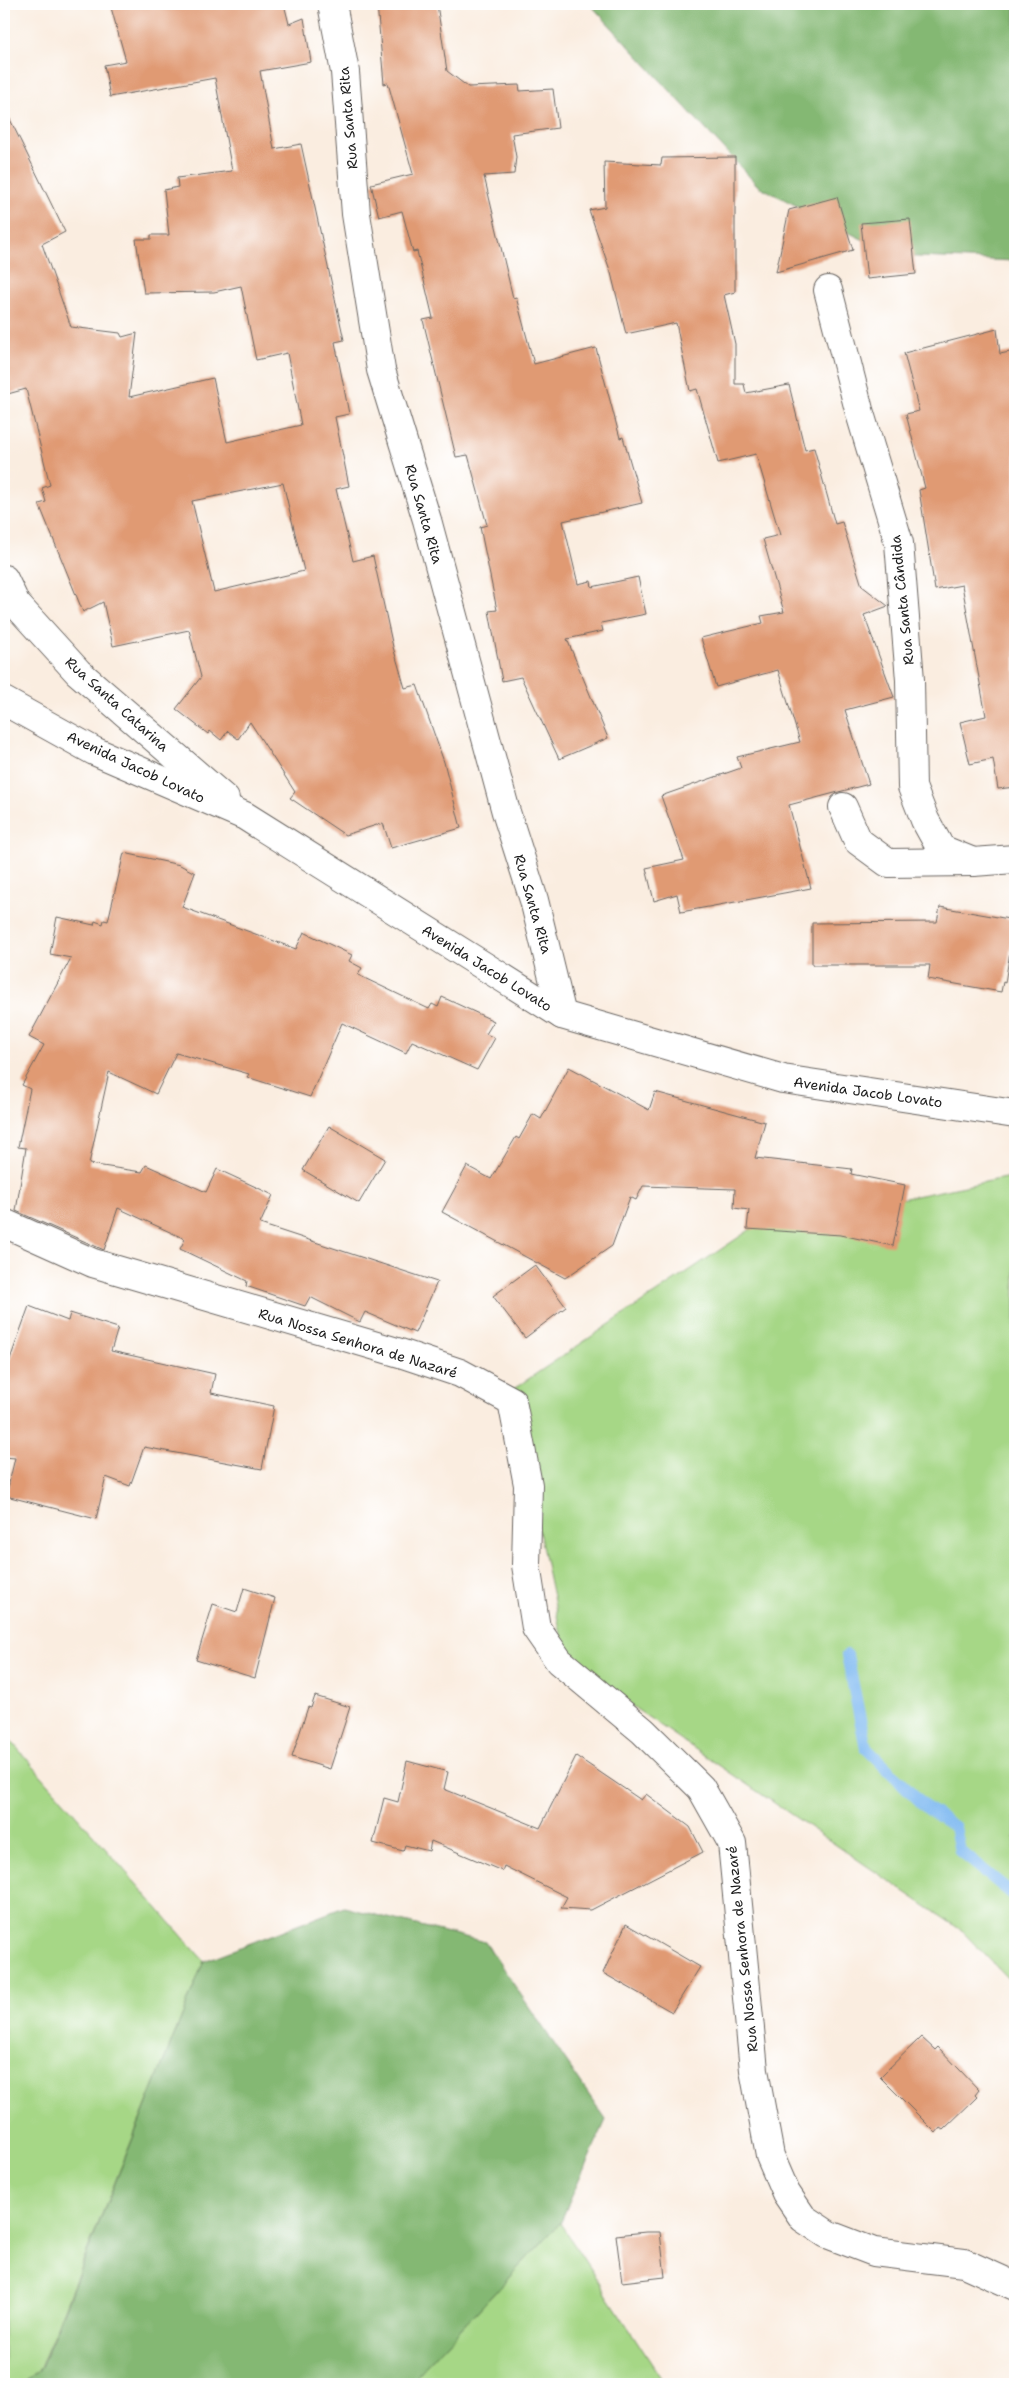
<svg xmlns="http://www.w3.org/2000/svg" width="1019" height="2388" viewBox="0 0 1019 2388" font-family="'Shantell Sans',sans-serif">
	<style>
		.green { fill: #a6d786; stroke: #617a51 }
		.forest { fill: #84b873; stroke: #506a48 }
		.lines { fill: none; stroke-linecap: round; stroke-linejoin: round }
		.stream { stroke: #80baf1; stroke-width: 12 }
		.building { fill: #e09a73; fill-rule: evenodd }
		.minor-casing { stroke: #6a6561; stroke-width: 30 }
		.minor { stroke: #fff; stroke-width: 28 }
		.labels { text-anchor: middle; dominant-baseline: central; stroke-width: 5; stroke-linejoin: round; paint-order: stroke }
		.street-label { font-size: 14px; fill: #1c1c1c; stroke: #fff }
	</style>
	<rect width="100%" height="100%" fill="#fff"/>
	<filter id="ink" filterUnits="userSpaceOnUse"><feTurbulence type="fractalNoise" baseFrequency=".02" numOctaves="2"/><feDisplacementMap in="SourceGraphic" scale="10" xChannelSelector="R" yChannelSelector="G"/><feConvolveMatrix kernelMatrix="1 2 1 2 8 2 1 2 1" color-interpolation-filters="sRGB"/></filter>
	<filter id="wash" filterUnits="userSpaceOnUse"><feTurbulence type="fractalNoise" baseFrequency=".0096" numOctaves="4" result="noise"/><feDisplacementMap in="SourceGraphic" scale="20" xChannelSelector="R" yChannelSelector="G"/><feGaussianBlur stdDeviation="1.12" result="paint"/><feColorMatrix in="noise" values="0 0 0 0 0 0 0 0 0 0 0 0 0 0 0 0 0 1.4 0 .05"/><feComposite in="paint" operator="in"/></filter>
	<g filter="url(#wash)">
		<rect width="100%" height="100%" fill="#faede0"/>
		<!-- green -->
		<g class="green">
			<path d="M1015,1176V1986L961,1930L567,1662L509,1392L751,1229Z"/>
			<path d="M4,1733L204,1961L40,2368L23,2384H4Z"/>
			<path d="M560,2223L665,2384H409Z"/>
		</g>
		<!-- forest -->
		<g class="forest">
			<path d="M590,4H1015V261L895,256L758,186Z"/>
			<path d="M344,1907L485,1942L606,2120L560,2223L409,2384H23L41,2368L204,1961Z"/>
		</g>
		<g class="lines">
			<!-- stream -->
			<path class="stream" d="M847,1655L866,1748L927,1808L955,1827L960,1851L1015,1896"/>
		</g>
		<g id="blocks">
			<!-- building -->
			<g class="building">
				<path d="M110,4H284L289,24L304,18L311,62L260,71L274,149L301,144L344,340L335,342L349,414L335,417L349,486L336,489L353,561L373,556L393,647L405,688L417,685L444,762L461,828L391,848L383,823L345,835L290,798L295,792L250,722L238,739L228,731L221,740L210,731L208,734L176,709L201,677L189,630L113,646L103,602L83,612L39,504L46,502L42,488L50,485L26,389L4,395V107L65,232L42,244L71,327L120,333L122,337L137,333L129,397L213,378L227,442L301,425L287,353L256,360L241,286L214,292L144,293L136,239H151V235H169L164,190L178,187L177,178L232,171L215,78L110,97L104,65L126,61ZM283,483L304,571L214,592L192,501Z"/>
				<path d="M377,4H437L447,71L468,87L519,85L520,91L553,89L558,128L512,134L516,157L514,174L484,176L513,298L516,297L534,364L596,348L620,438L623,437L642,503L563,521L578,584L591,581L592,587L638,577L646,614L601,623L603,631L567,639L608,738L559,759L521,677L502,681L489,611L497,610L480,527L487,525L468,455L456,457L423,320L433,318L417,251L413,252L402,211L379,217L371,184L413,174L388,83L384,84Z"/>
				<path d="M735,157V292L724,295L735,344V384H744L746,393L789,385L805,450L814,448L835,524L842,522L862,586L888,606L864,615L894,697L845,710L869,784L789,805L811,888L681,912L677,894L654,901L646,868L684,860L661,796L741,768L737,757L800,742L778,670L716,687L701,638L763,623L761,616L784,612L763,539L780,535L756,454L718,463L697,389L690,391L676,323L626,334L611,273L589,210L605,207L604,162L661,165L662,158Z"/>
				<path d="M837,197L853,250L776,272L789,210Z"/>
				<path d="M910,219L916,274L867,279L861,223Z"/>
				<path d="M997,329L1000,354L1015,351V787L998,789L993,759L970,764L960,722L986,716L962,585L935,590L919,490L925,488L906,414L919,411L904,353Z"/>
				<path d="M124,853L180,865L195,873L182,907L296,949L304,932L352,955L349,961L362,968L358,975L429,1009L432,1004L438,1007L442,997L494,1021L486,1034L495,1038L477,1070L412,1041L406,1053L342,1023L310,1097L247,1077L249,1074L176,1053L156,1094L109,1072L89,1164L142,1172L146,1165L206,1192L217,1169L273,1195L260,1224L437,1282L415,1333L365,1312L360,1322L310,1297L305,1306L246,1286L247,1281L180,1249L185,1239L118,1208L104,1250L16,1211L26,1148L18,1147L30,1089L22,1085L44,1045L29,1037L71,958L50,954L57,917L94,925L95,921L103,924L104,920L108,921Z"/>
				<path d="M940,907L1015,920L1005,983L1003,982L1001,992L928,979L930,965H812V923L937,922Z"/>
				<path d="M569,1067L649,1110L655,1092L765,1122L755,1158L852,1169L851,1174L905,1185L893,1246L841,1235L747,1229L749,1210L734,1208L735,1189L643,1186L636,1200L630,1197L612,1246L565,1278L442,1212L467,1166L491,1179L516,1137L519,1139L533,1114L541,1119Z"/>
				<path d="M329,1126L385,1159L359,1203L303,1170Z"/>
				<path d="M535,1265L566,1307L525,1338L493,1296Z"/>
				<path d="M29,1306L68,1321L70,1313L118,1328L111,1351L215,1374L211,1393L274,1406L262,1469L144,1447L130,1486L106,1477L96,1519L6,1496L15,1458L4,1457V1376Z"/>
				<path d="M244,1588L275,1598L255,1678L196,1660L213,1604L237,1612Z"/>
				<path d="M315,1696L350,1707L330,1769L292,1757L308,1707L311,1708Z"/>
				<path d="M576,1756L641,1800L646,1794L690,1827L703,1852L591,1910L561,1908L567,1897L504,1866L502,1871L431,1841L429,1851L405,1845L403,1851L373,1843L384,1798L398,1802L407,1761L448,1772L444,1789L540,1828Z"/>
				<path d="M626,1924L700,1967L672,2012L603,1973Z"/>
				<path d="M921,2037L935,2050L938,2047L979,2090L975,2095L977,2097L943,2130L940,2128L936,2133L880,2077Z"/>
				<path d="M646,2232H660L665,2277L622,2282L616,2235Z"/>
			</g>
		</g>
	</g>
	<g filter="url(#ink)">
		<use href="#blocks" fill-opacity="0" stroke="#6a6561" stroke-width="1"/>
		<g class="lines">
			<!-- minor casing -->
			<g class="minor-casing">
				<g id="minor">
					<path d="M332,4L345,72L356,214L381,370L427,520L506,812L534,900L562,1015"/>
					<path d="M828,290L859,410L899,543L910,680L912,787L925,820L941,849L973,862"/>
					<path d="M4,579L16,604L78,672L225,799"/>
					<path d="M4,701L94,751L245,816L562,1015L783,1079L1015,1114"/>
					<path d="M843,807L858,841L888,863L973,862L1015,859"/>
					<path d="M4,1223L93,1263L400,1353L460,1373L512,1401L528,1485L526,1565L536,1628L559,1661L643,1731L701,1788L732,1843L754,2070L770,2156L786,2193L803,2218L827,2234L874,2252L964,2263L1015,2286"/>
				</g>
			</g>
			<!-- minor -->
			<use href="#minor" class="minor"/>
		</g>
	</g>
	<g class="labels">
		<!-- street labels -->
		<g class="street-label">
			<text transform="translate(348 118) rotate(-95)">Rua Santa Rita</text>
			<text transform="translate(424 514) rotate(74)">Rua Santa Rita</text>
			<text transform="translate(902 600) rotate(-96)">Rua Santa Cândida</text>
			<text transform="translate(117 704) rotate(42)">Rua Santa Catarina</text>
			<text transform="translate(136 767) rotate(25)">Avenida Jacob Lovato</text>
			<text transform="translate(533 904) rotate(74)">Rua Santa Rita</text>
			<text transform="translate(487 968) rotate(32)">Avenida Jacob Lovato</text>
			<text transform="translate(868 1092) rotate(8)">Avenida Jacob Lovato</text>
			<text transform="translate(358 1343) rotate(17)">Rua Nossa Senhora de Nazaré</text>
			<text transform="translate(742 1949) rotate(-96)">Rua Nossa Senhora de Nazaré</text>
		</g>
	</g>
	<!-- margin -->
	<rect width="1019" height="2388" fill="none" stroke="#fff" stroke-width="20"/>
</svg>
